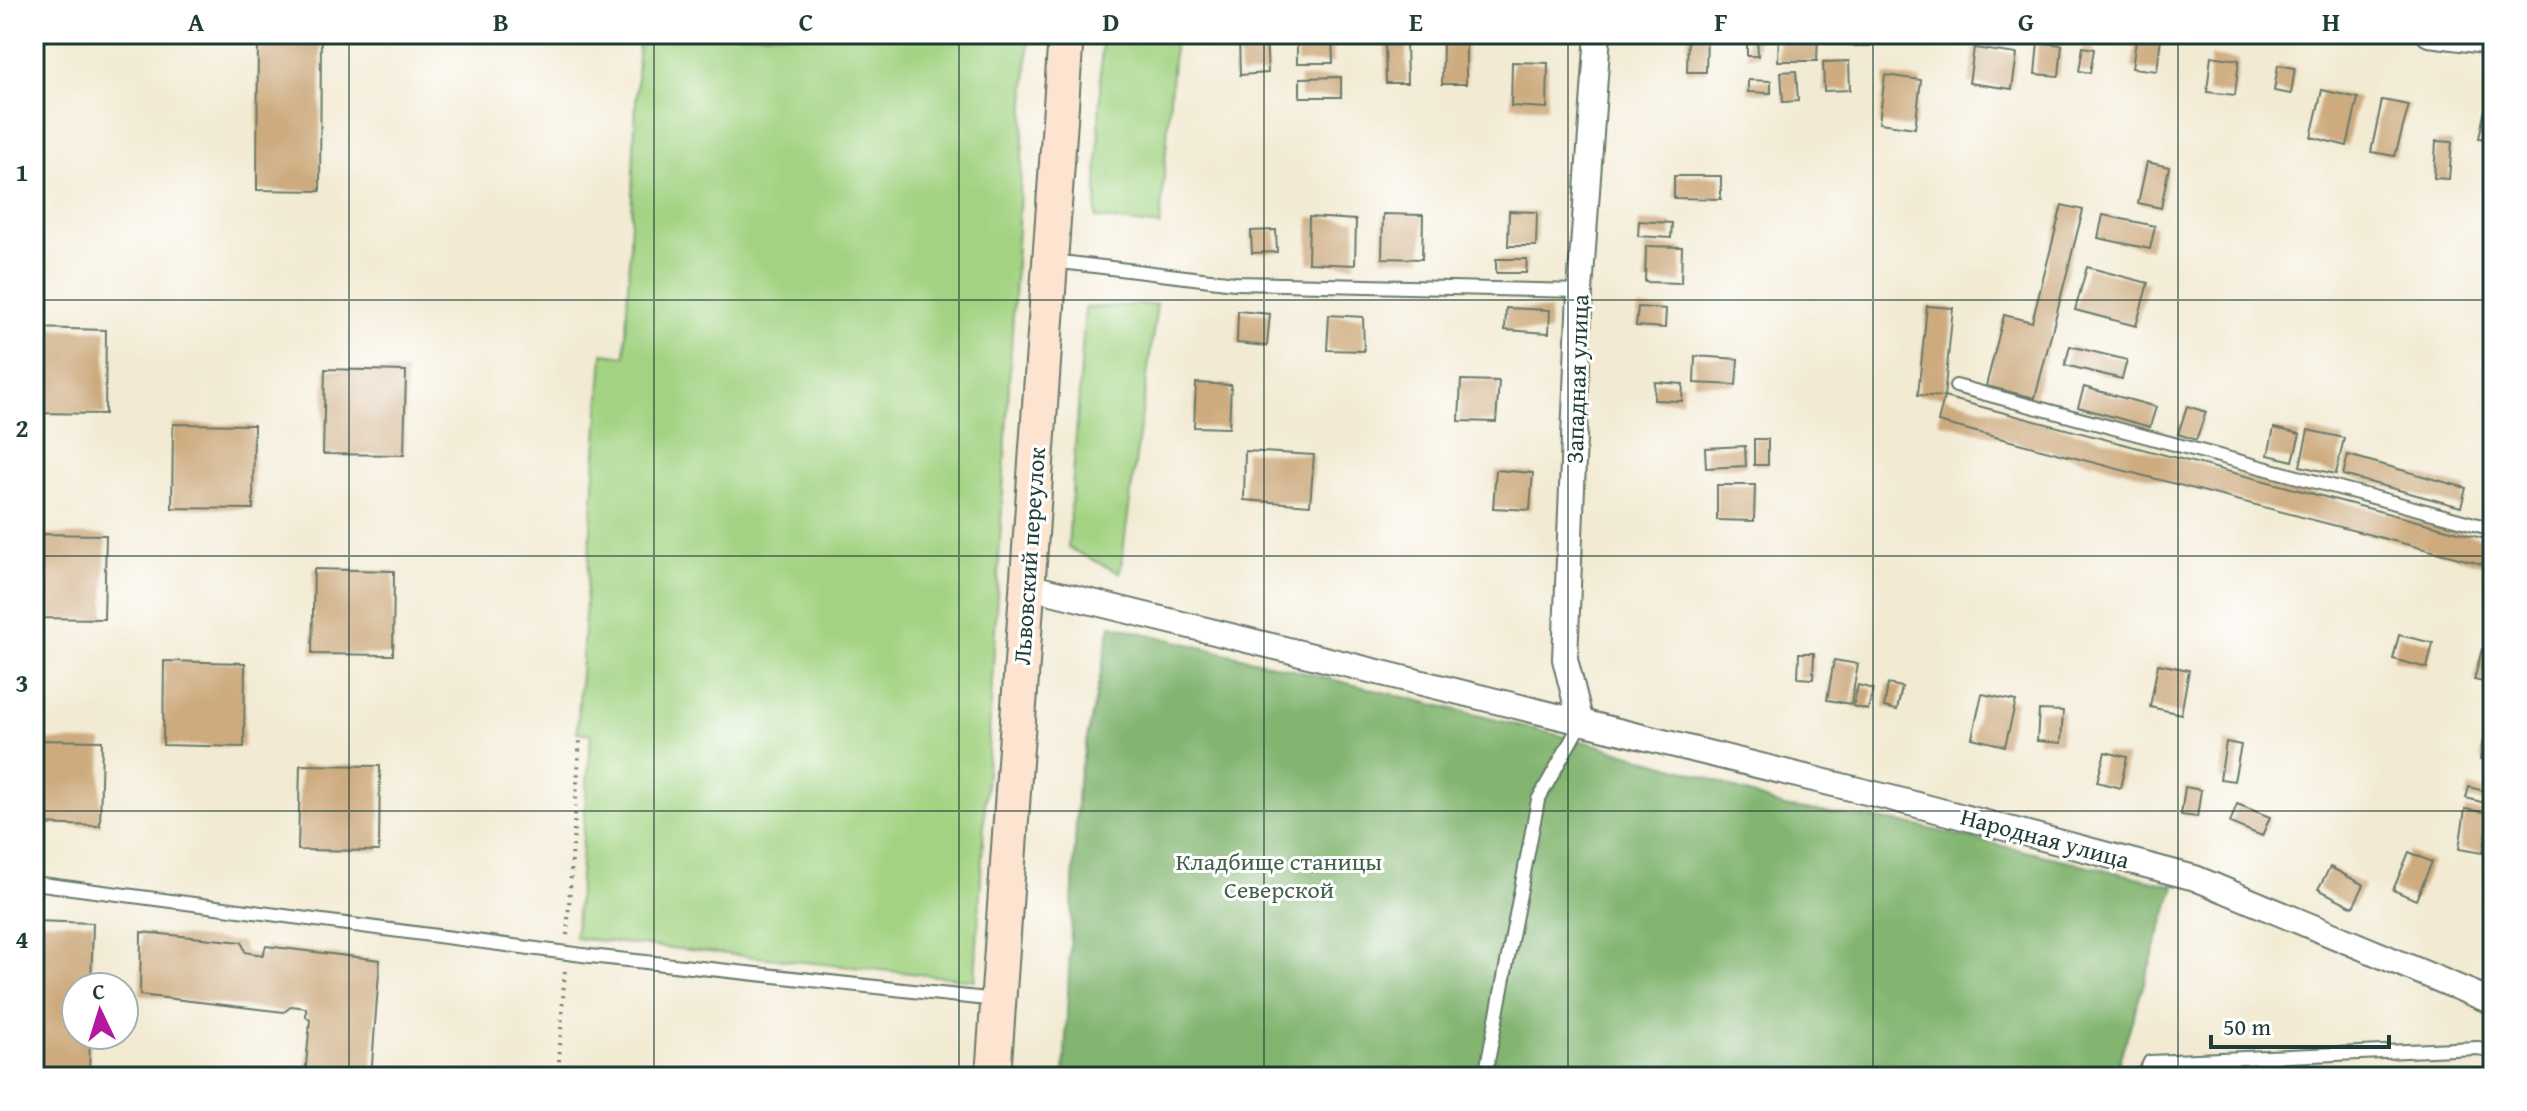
<svg xmlns="http://www.w3.org/2000/svg" width="2527" height="1111" viewBox="0 0 2527 1111" font-family="'Gentium Book Plus',serif">
	<style>
		.green { fill: #a3d382; stroke: #61885b; stroke-width: 2 }
		.forest { fill: #82b570; stroke: #507952; stroke-width: 2 }
		.building { fill: #cdab7f }
		.lines { fill: none; stroke-linecap: round; stroke-linejoin: round }
		.lane-casing { stroke: #697a6b; stroke-width: 16 }
		.street-casing { stroke: #697a6b; stroke-width: 28 }
		.secondary-casing { stroke: #697a6b; stroke-width: 38 }
		.path { stroke: #697a6b; stroke-width: 4; stroke-dasharray: 2 6; stroke-linecap: butt }
		.lane { stroke: #fff; stroke-width: 12 }
		.street { stroke: #fff; stroke-width: 24 }
		.secondary { stroke: #fde4d1; stroke-width: 34 }
		.grid { fill: none; stroke: #1f3d34; stroke-width: 2; stroke-opacity: 0.55 }
		.labels { text-anchor: middle; dominant-baseline: central; stroke-width: 6; stroke-linejoin: round; paint-order: stroke }
		.street-label { font-size: 24px; fill: #1f3d34; stroke: #fff }
		.park-label { font-size: 24px; fill: #406248; stroke: #fff }
		.neatline { fill: none; stroke: #1f3d34; stroke-width: 3 }
		.grid-label { font-size: 26px; text-anchor: middle; font-weight: bold; fill: #1f3d34 }
	</style>
	<rect width="100%" height="100%" fill="#fff"/>
	<filter id="ink" filterUnits="userSpaceOnUse"><feTurbulence type="fractalNoise" baseFrequency=".0125" numOctaves="2"/><feDisplacementMap in="SourceGraphic" scale="16" xChannelSelector="R" yChannelSelector="G"/><feConvolveMatrix kernelMatrix="1 2 1 2 8 2 1 2 1" color-interpolation-filters="sRGB"/></filter>
	<filter id="wash" filterUnits="userSpaceOnUse"><feTurbulence type="fractalNoise" baseFrequency=".006" numOctaves="4" result="noise"/><feDisplacementMap in="SourceGraphic" scale="32" xChannelSelector="R" yChannelSelector="G"/><feGaussianBlur stdDeviation="1.8" result="paint"/><feColorMatrix in="noise" values="0 0 0 0 0 0 0 0 0 0 0 0 0 0 0 0 0 1.4 0 .05"/><feComposite in="paint" operator="in"/></filter>
	<g filter="url(#wash)">
		<rect width="100%" height="100%" fill="#f2ead2"/>
		<!-- green -->
		<g class="green">
			<path d="M639,34H1029L975,980L575,938L591,734L577,732L603,353L625,356Z"/>
			<path d="M1102,34H1175L1160,226L1096,218Z"/>
			<path d="M1157,304L1120,573L1068,548L1085,308Z"/>
		</g>
		<!-- forest -->
		<path class="forest" d="M1111,625L1590,743L1700,775L1783,807L1904,823L2175,886L2114,1077H1064L1078,781Z"/>
		<g id="blocks">
			<!-- building -->
			<g class="building">
				<path d="M258,34H321L320,191L257,190Z"/>
				<path d="M1688,34H1707L1706,72H1687Z"/>
				<path d="M1779,34H1818L1817,61H1778Z"/>
				<rect x="1853" y="34" width="17" height="12"/>
				<path d="M2137,34L2161,37L2157,71L2132,68Z"/>
				<path d="M1757,35L1758,56H1747V36Z"/>
				<path d="M1332,36L1333,63H1297V37Z"/>
				<path d="M1266,37L1268,73L1240,75L1239,38Z"/>
				<path d="M1385,42H1406L1407,83H1386Z"/>
				<path d="M2038,42L2062,45L2059,76L2035,74Z"/>
				<path d="M1443,43H1466V84H1442Z"/>
				<path d="M2083,47L2094,49L2090,73L2079,71Z"/>
				<path d="M1974,48L2017,54L2012,89L1969,83Z"/>
				<path d="M2211,56L2239,60L2235,95L2207,92Z"/>
				<path d="M1849,61L1850,90L1824,91L1823,62Z"/>
				<path d="M1512,62L1548,63L1547,108L1511,106Z"/>
				<path d="M2278,65L2295,68L2291,94L2274,91Z"/>
				<path d="M1796,71L1798,101L1783,102L1781,72Z"/>
				<path d="M1885,75L1921,80L1915,128L1879,123Z"/>
				<path d="M1341,77V97H1300V78Z"/>
				<path d="M1748,80L1771,81V93L1748,92Z"/>
				<path d="M2322,90L2358,98L2347,146L2311,137Z"/>
				<path d="M2487,99L2493,101V141L2479,138Z"/>
				<path d="M2382,100L2409,105L2395,156L2371,152Z"/>
				<path d="M2436,141L2452,142L2449,179L2434,178Z"/>
				<path d="M2147,162L2169,167L2161,208L2138,203Z"/>
				<path d="M1674,176H1721V199L1674,198Z"/>
				<path d="M2062,205L2083,210L2035,398L1986,386L2004,315L2032,322Z"/>
				<path d="M1509,211L1537,212L1536,246H1508Z"/>
				<path d="M1383,214L1423,215L1422,259L1382,258Z"/>
				<path d="M2103,215L2155,226L2150,249L2098,238Z"/>
				<path d="M1309,217L1356,220L1355,265L1308,263Z"/>
				<path d="M1639,221L1672,223L1671,238L1638,236Z"/>
				<path d="M1276,230L1277,252L1252,253L1251,231Z"/>
				<path d="M1646,246L1682,247L1681,283L1645,282Z"/>
				<path d="M1496,259H1527L1526,273H1496Z"/>
				<path d="M2087,267L2148,283L2136,326L2075,310Z"/>
				<path d="M1927,306L1953,308L1944,397L1918,395Z"/>
				<path d="M1638,307L1666,309L1665,328L1636,326Z"/>
				<path d="M1506,308L1550,310L1549,333L1505,330Z"/>
				<path d="M1238,311L1270,314L1267,346L1237,343Z"/>
				<path d="M1329,315L1363,317L1364,351L1327,350Z"/>
				<path d="M34,328L106,330L105,414L34,413Z"/>
				<path d="M2070,346L2127,360L2122,379L2065,365Z"/>
				<path d="M1695,356L1738,359L1736,385L1694,383Z"/>
				<path d="M325,369L406,371L404,455L323,454Z"/>
				<path d="M1461,380L1499,381L1496,422L1459,421Z"/>
				<path d="M1655,382L1683,384L1682,401L1654,400Z"/>
				<path d="M1196,383L1231,385L1229,428L1194,427Z"/>
				<path d="M2084,387L2156,407L2150,427L2078,407Z"/>
				<path d="M1944,397L2493,541V567L1938,422Z"/>
				<path d="M2187,406L2206,412L2196,440L2178,434Z"/>
				<path d="M173,424L254,425L253,509L172,508Z"/>
				<path d="M2274,428L2300,434L2293,461L2268,455Z"/>
				<path d="M2308,430L2344,438L2336,474L2300,466Z"/>
				<rect x="1754" y="439" width="14" height="26"/>
				<path d="M1745,446L1746,466L1706,468L1705,448Z"/>
				<path d="M1245,451L1314,455L1310,505L1244,500Z"/>
				<path d="M2348,455L2466,488L2461,507L2343,475Z"/>
				<path d="M1496,470L1533,473L1530,510L1493,508Z"/>
				<path d="M1717,485H1755L1754,521L1717,520Z"/>
				<path d="M34,534L106,535L104,619L34,618Z"/>
				<path d="M314,569L394,571L393,655L312,654Z"/>
				<path d="M2399,635L2433,643L2427,668L2393,659Z"/>
				<path d="M2482,649L2493,652V684L2474,680Z"/>
				<path d="M1799,653H1814L1813,679L1798,678Z"/>
				<path d="M1834,660L1858,664L1851,704L1827,700Z"/>
				<path d="M164,661L245,663L244,747L163,745Z"/>
				<path d="M2158,664L2189,670L2181,714L2150,707Z"/>
				<path d="M1888,684L1902,687L1897,710L1884,707Z"/>
				<path d="M1858,685L1873,689L1868,710L1853,706Z"/>
				<path d="M1982,694L2016,701L2005,746L1972,738Z"/>
				<path d="M2039,710L2063,711L2061,743L2037,741Z"/>
				<path d="M34,740L102,741L100,826L34,824Z"/>
				<path d="M2483,740L2493,741V761L2480,759Z"/>
				<path d="M2226,742L2241,745L2234,781L2220,779Z"/>
				<path d="M2105,752L2127,757L2120,788L2097,782Z"/>
				<path d="M300,765L380,766L379,851L298,850Z"/>
				<path d="M2185,787L2201,790L2197,817L2181,815Z"/>
				<path d="M2469,787L2492,793L2489,804L2466,798Z"/>
				<path d="M2237,804L2270,817L2262,836L2230,823Z"/>
				<path d="M2465,809L2490,813L2483,853L2459,849Z"/>
				<path d="M2409,852L2432,862L2416,900L2393,890Z"/>
				<path d="M2330,867L2364,885L2353,907L2318,889Z"/>
				<path d="M34,921L93,923L91,987H76V1035H90L89,1077H34Z"/>
				<path d="M141,932L242,942L245,952L263,955L266,946L380,960L371,1077H305L310,1020L306,1017V1008L292,1006L284,1012L140,995Z"/>
			</g>
		</g>
	</g>
	<g filter="url(#ink)">
		<use href="#blocks" fill-opacity="0" stroke="#697a6b" stroke-width="2"/>
		<g class="lines">
			<!-- lane casing -->
			<g class="lane-casing">
				<g id="lane">
					<path d="M1053,261L1235,283L1580,291"/>
					<path d="M1956,386L2493,529"/>
					<path d="M34,883L590,956L996,1000"/>
					<path d="M1485,1077L1538,800L1581,723"/>
					<path d="M2143,1077L2150,1062L2478,1048L2493,1051"/>
				</g>
			</g>
			<!-- street casing -->
			<g class="street-casing">
				<g id="street">
					<path d="M2429,34L2493,42"/>
					<path d="M1027,586L1891,798L2195,878L2493,1002"/>
					<path d="M1581,723L1565,659L1580,291L1598,34"/>
				</g>
			</g>
			<!-- secondary casing -->
			<g class="secondary-casing">
				<path id="secondary" d="M993,1077L1066,34"/>
			</g>
			<!-- path -->
			<g class="path">
				<path d="M567,935L580,738"/>
				<path d="M558,1077L565,968"/>
			</g>
			<!-- lane -->
			<use href="#lane" class="lane"/>
			<!-- street -->
			<use href="#street" class="street"/>
			<!-- secondary -->
			<use href="#secondary" class="secondary"/>
		</g>
	</g>
	<!-- grid -->
	<path class="grid" d="M349,34V1077M654,34V1077M959,34V1077M1264,34V1077M1568,34V1077M1873,34V1077M2178,34V1077M34,300H2493M34,556H2493M34,811H2493"/>
	<g class="labels">
		<!-- street labels -->
		<g class="street-label">
			<text transform="translate(1577 379) rotate(-88)">Западная улица</text>
			<text transform="translate(1029 556) rotate(-86)">Львовский переулок</text>
			<text transform="translate(2045 838) rotate(15)">Народная улица</text>
		</g>
		<!-- park labels -->
		<g class="park-label">
			<text x="1279" y="861">Кладбище станицы<tspan x="1279" dy="28">Северской</tspan></text>
		</g>
	</g>
	<!-- margin -->
	<rect width="2527" height="1111" fill="none" stroke="#fff" stroke-width="88"/>
	<!-- north arrow -->
	<g transform="translate(100 1011) rotate(356)"><circle r="38" fill="#ffffff" stroke="#a5b1ae" stroke-width="2"/>
	<path d="M0-6L14 30L0 20L-14 30Z" fill="#b5179e"/>
	<text y="-12" font-size="22" font-weight="bold" text-anchor="middle" fill="#1f3d34">С</text>
	</g>
	<!-- scale -->
	<path d="M2211 1035v12h178v-12" fill="none" stroke="#1f3d34" stroke-width="4"/>
	<text x="2223" y="1035" font-size="24" fill="#1f3d34" stroke="#ffffff" stroke-width="6" paint-order="stroke">50 m</text>
	<rect x="44" y="44" width="2439" height="1023" class="neatline"/>
	<g class="grid-label">
		<text x="196" y="31">A</text>
		<text x="501" y="31">B</text>
		<text x="806" y="31">C</text>
		<text x="1111" y="31">D</text>
		<text x="1416" y="31">E</text>
		<text x="1721" y="31">F</text>
		<text x="2026" y="31">G</text>
		<text x="2331" y="31">H</text>
		<text x="22" y="181">1</text>
		<text x="22" y="437">2</text>
		<text x="22" y="692">3</text>
		<text x="22" y="948">4</text>
	</g>
</svg>
